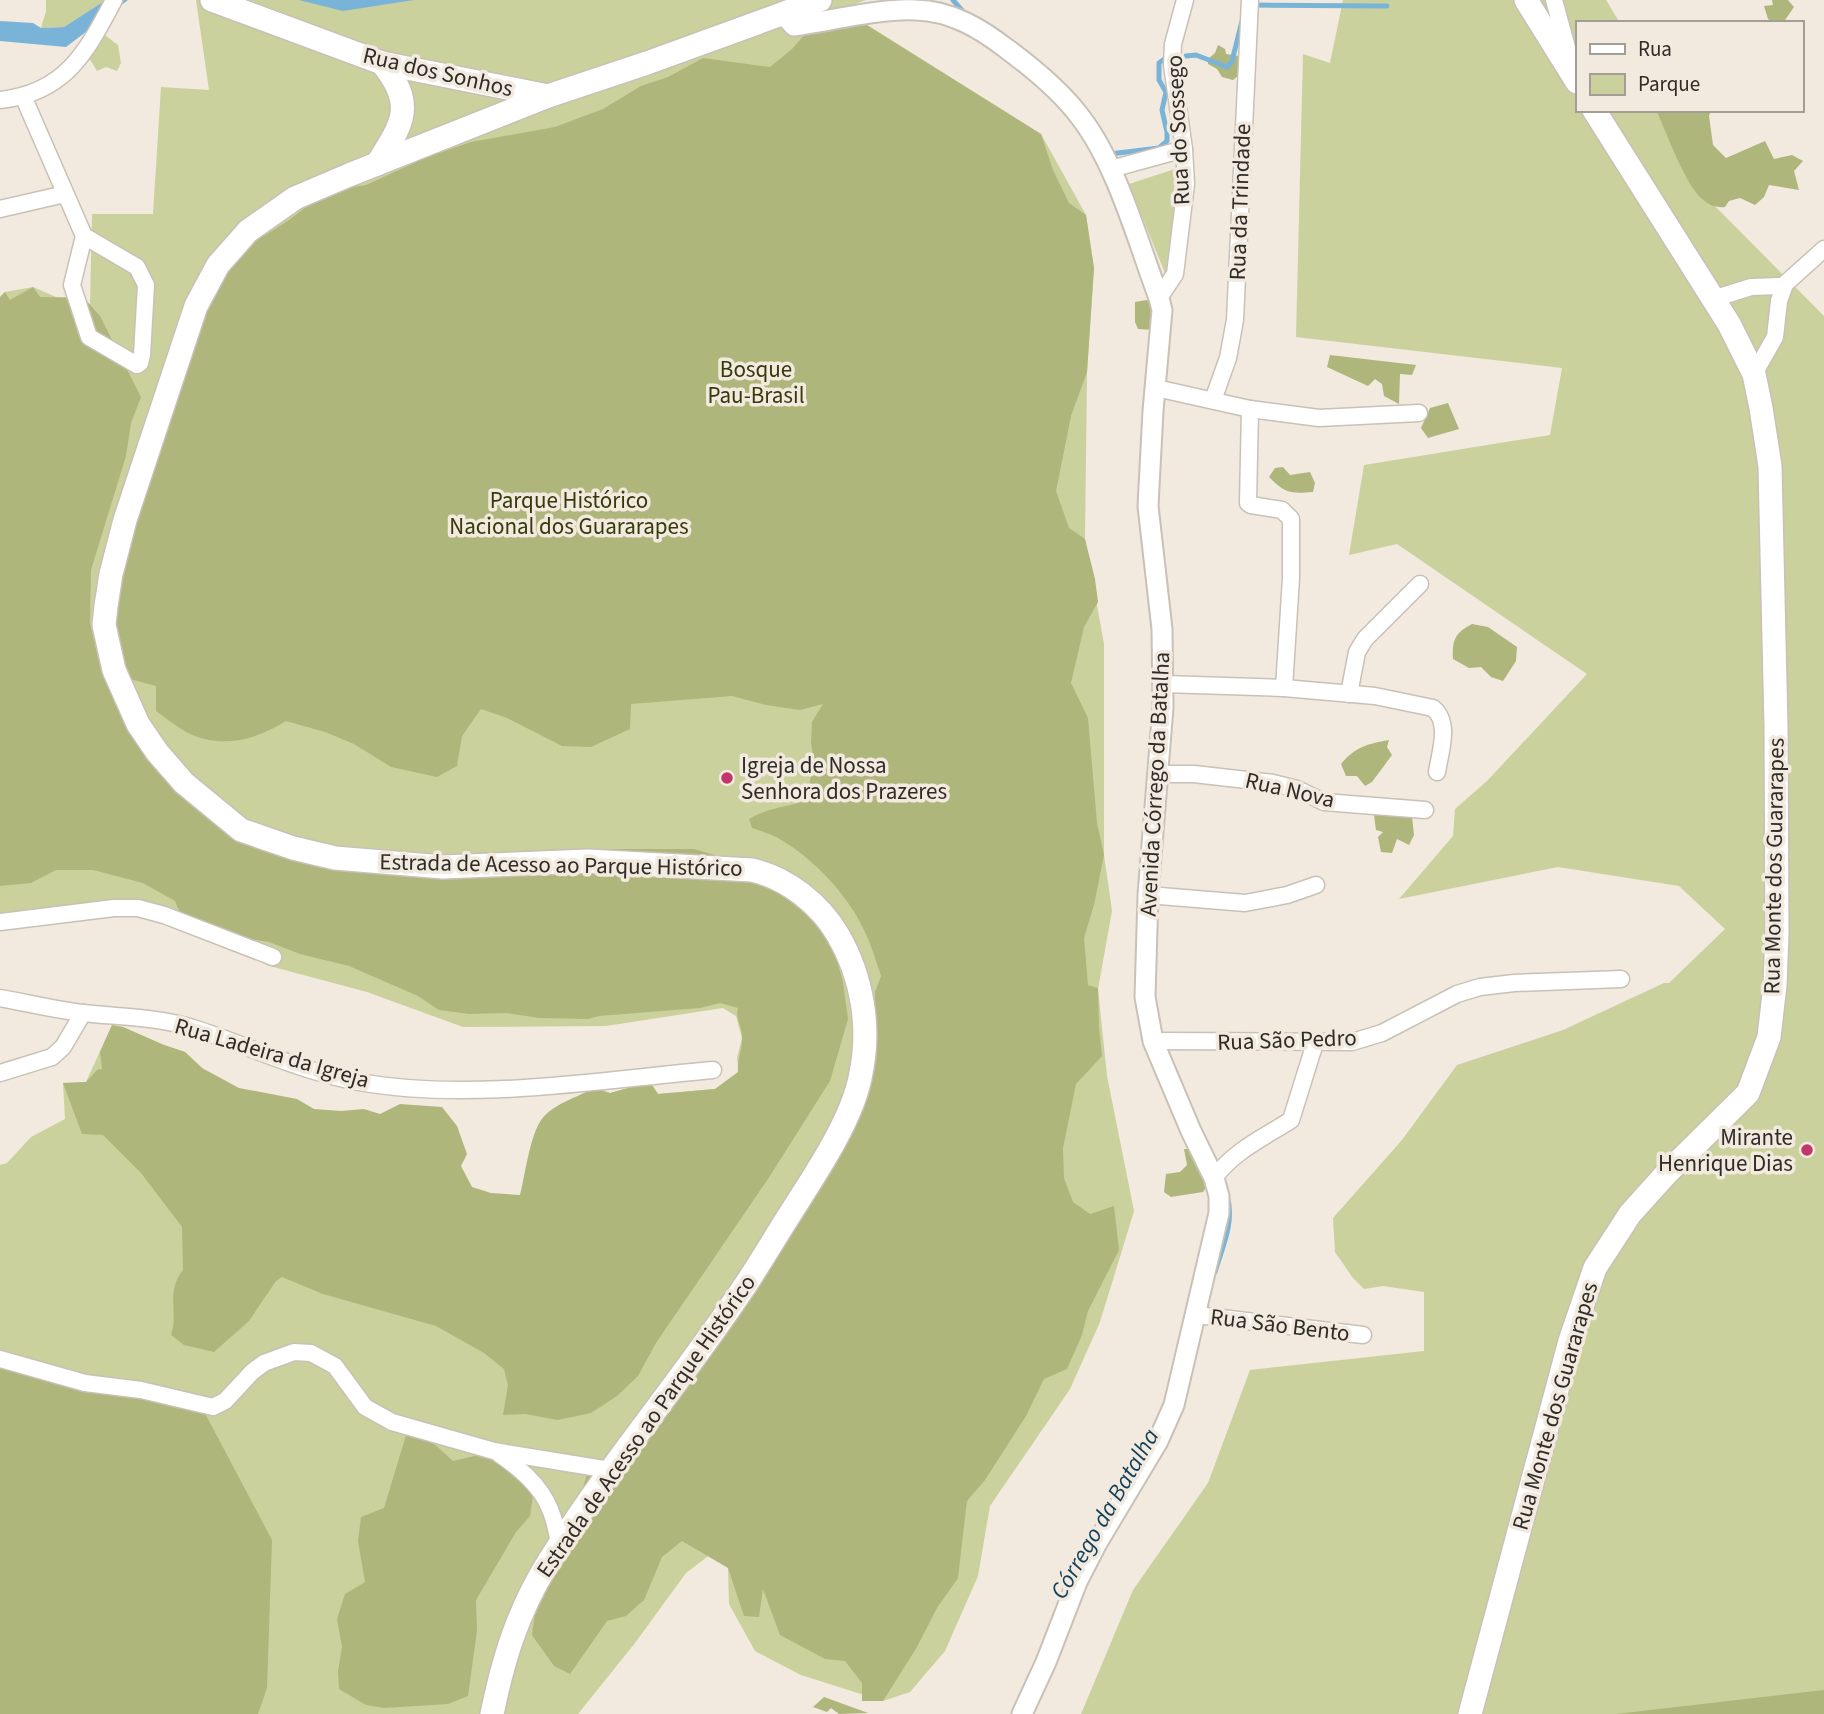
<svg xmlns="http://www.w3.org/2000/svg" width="1824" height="1714" viewBox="0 0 1824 1714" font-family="'Source Sans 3',sans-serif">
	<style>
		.green { fill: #cad19c }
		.forest { fill: #afb67b }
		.water { fill: #79b4d8 }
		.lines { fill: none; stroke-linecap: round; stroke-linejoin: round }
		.stream { stroke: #79b4d8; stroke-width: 5 }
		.minor-casing { stroke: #c9c0b6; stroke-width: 19 }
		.tertiary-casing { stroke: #c9c0b6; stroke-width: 23 }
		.secondary-casing { stroke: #c9c0b6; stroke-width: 26 }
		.minor { stroke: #fff; stroke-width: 16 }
		.tertiary { stroke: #fff; stroke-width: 19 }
		.secondary { stroke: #fff; stroke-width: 23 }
		.poi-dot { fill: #c1366b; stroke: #f2e9df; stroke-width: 2.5 }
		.labels { text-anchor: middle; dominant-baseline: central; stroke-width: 7; stroke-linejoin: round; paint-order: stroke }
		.street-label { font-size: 23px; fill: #2f2b27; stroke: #f2e9df }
		.park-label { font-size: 23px; fill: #36390a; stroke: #f2e9df }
		.poi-label { font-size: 23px; fill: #2f2b27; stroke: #f2e9df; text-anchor: start }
		.water-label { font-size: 24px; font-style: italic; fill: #0f3f58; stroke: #f2e9df }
	</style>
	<rect width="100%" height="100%" fill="#f2e9df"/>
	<!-- green -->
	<g class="green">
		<path d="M46,0H104L105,1L64,27L41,28L46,11Z"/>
		<path d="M196,0H866L842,9L1041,134L1086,215L1094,268L1087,372L1085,539L1104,644V855L1112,911L1098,989L1107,1076L1134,1211L1100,1322L1070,1389L990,1506L978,1576L945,1651L910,1692L883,1701L801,1675L755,1651L729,1604L728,1568L711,1554L686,1573L635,1643L578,1714H0V1165L7,1163L31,1137L65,1119L63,1083L86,1082L112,1025L123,1027L164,1045L185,1052L202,1068L257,1107L554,1252L541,1120L556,1108L594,1088L610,1093L650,1082L658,1094L715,1089L739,1072L737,1058L742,1038L736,1016L723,1008L606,1026L463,1027L367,992L266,965L251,941L146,911L0,926V297L5,292L33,287L56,297L84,298L90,306L92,214H153L161,87L209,90Z"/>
		<path d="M1343,0H1606L1620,23H1577V110H1659L1692,183L1824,316V1714H1081L1133,1590L1208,1483L1250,1370L1424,1351V1292L1383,1286L1364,1289L1353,1278L1335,1252L1333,1218L1402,1140L1457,1065L1563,1030L1664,983H1669L1725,929L1679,886L1558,867L1399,899L1453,836L1455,809L1487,781L1587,674L1397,544L1349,555L1364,465L1550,435L1562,368L1296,337L1303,54L1330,63Z"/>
		<path d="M102,33L118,45L121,63L117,71L106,67L97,71L88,56Z"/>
		<path d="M1178,168L1181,180L1169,283L1129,184Z"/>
	</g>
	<!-- forest -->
	<g class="forest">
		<path d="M1772,0H1788L1794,7L1783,23H1775L1768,19L1764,6L1773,5Z"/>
		<path d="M841,9L1041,134L1053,170L1069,203L1086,215L1094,268L1087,372L1071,416L1056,491L1069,528L1085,539L1095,579L1098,602L1084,627L1071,683L1088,718L1097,823L1104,855L1094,905L1084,938L1088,985L1098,988L1099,1027L1102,1056L1076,1084L1063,1148L1064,1178L1073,1202L1090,1214L1114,1206L1119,1250L1088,1311L1082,1335L1067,1369L1044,1379L1026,1416L985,1480L967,1501L958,1578L937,1608L917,1647L883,1701H862V1683L845,1661L825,1659L780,1635L763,1589L759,1617L744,1616L728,1568L682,1541L662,1557L644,1600L626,1616L607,1621L570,1674L554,1666L532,1635L541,1568L579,1501L587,1474L610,1457L730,1327L876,1044L875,992L881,976C876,961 871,944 864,930C847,894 813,858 778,838C770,834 761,831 752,828L749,819C767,808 786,807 806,801L814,761L811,743L812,722L823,704L800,710L766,705L732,696L631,704L630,729L591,747L562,746L507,718L481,709L462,736L457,766L437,777L391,767L354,744L325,732L286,721C256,740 221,749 188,733C177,727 166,718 156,711V686L126,678L109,617L160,395L244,239L264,236L289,220L327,191L366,185L427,157L471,142L555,127L603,109L641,86L668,77L703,58L770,67L792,49L813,25Z"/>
		<path d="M1218,45L1225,49L1226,54L1245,57V70L1233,80L1222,77L1217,69L1208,64V59L1215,53Z"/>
		<path d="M1656,110H1711L1709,116L1713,145L1726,158L1765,141L1774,159L1792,155L1803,161L1794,171L1799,190L1769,185L1764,197L1755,205L1740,198L1729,201L1725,207C1716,208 1708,205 1701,198C1685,184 1666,131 1656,110Z"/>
		<path d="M33,287L40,297L84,298L100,316L141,397L131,423L126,456L91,570L90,623L101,671L126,717L191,797L252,824L319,846L405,856L568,849H694L742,863L775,878L822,925L834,949L843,982L848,1019L830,1081L768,1179L656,1343L638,1376L617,1396L591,1413L558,1420L525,1414L503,1415L508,1385L504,1369L484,1353L436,1326L323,1294L282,1277L276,1281L249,1321L214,1352L184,1345L171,1335C179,1312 165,1293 183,1270L182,1227L141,1173L103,1135L82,1134L63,1083L86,1082L97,1070L102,1069L100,1052L112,1025L123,1027L164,1045L185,1052L202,1068L239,1088L297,1099L314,1109L341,1111L364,1109L380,1114L400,1104L442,1107L457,1126L467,1154L461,1166L472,1187L491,1193L520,1195C525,1176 530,1134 542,1119C553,1104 578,1097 594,1088L610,1093L650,1082L658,1094L715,1089L738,1072C737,1058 743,1048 742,1037C742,1026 735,1019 738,1008L720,1003L700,1008L599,1016L588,1019L539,1018L507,1013L469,1014L439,1010L418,996L349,966L300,954L269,942L228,936L183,920L175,901L143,883L93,870H56L31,883L0,886V297L5,292L10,300Z"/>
		<path d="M1147,300L1156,312L1153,330L1138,329L1135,322V302Z"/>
		<path d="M1330,355L1416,365L1412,375L1400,374L1399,404L1384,396L1382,384L1375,379L1368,386L1327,367Z"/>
		<path d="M1448,403L1459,429L1428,438L1421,428L1430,408Z"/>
		<path d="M1283,467L1290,475L1310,472L1315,483L1313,492C1290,494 1285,493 1269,477L1275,468Z"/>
		<path d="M1472,624L1488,627L1517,647L1516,661L1503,681L1491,677L1481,667L1469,668L1453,659C1452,640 1455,633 1472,624Z"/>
		<path d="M1389,740L1387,747L1392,755L1372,782L1365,786L1357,776H1346L1341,764C1355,747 1367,744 1389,740Z"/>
		<path d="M1377,814L1412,816L1414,835L1409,845L1397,839L1392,853L1381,852L1378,837L1383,832L1376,830L1374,815Z"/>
		<path d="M1184,1149H1195L1209,1183L1203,1192L1171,1197L1164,1192L1166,1174L1180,1172L1187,1165Z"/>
		<path d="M0,1358L199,1402L272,1540L267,1688L258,1714H0Z"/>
		<path d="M410,1422L453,1461L496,1451L534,1489L530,1516L516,1532L476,1600L477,1631L468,1696L448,1704L384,1708L366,1705L339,1689L338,1671L342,1647L337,1619L345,1594L365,1582L358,1541L361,1517L384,1508Z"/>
		<path d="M1824,1690V1714H1616Z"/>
		<path d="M824,1697L868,1713L839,1714L831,1708L827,1712L813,1707Z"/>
	</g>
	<!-- water -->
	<g class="water">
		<path d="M106,0H128L66,47L0,41V21L33,23L41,28L64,27Z"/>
		<path d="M299,0H414L343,11Z"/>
	</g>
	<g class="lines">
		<!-- stream -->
		<g class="stream">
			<path d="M953,0L965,14"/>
			<path d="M1250,5L1387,6"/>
			<path d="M1186,56L1196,55L1227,67L1232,61L1242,21"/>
			<path d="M1110,154L1159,148L1167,141V132L1162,110L1166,92L1159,80V63L1167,57"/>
			<path d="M1215,1272C1222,1248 1235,1221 1227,1196"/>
		</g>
		<!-- minor casing -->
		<g class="minor-casing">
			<g id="minor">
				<path d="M1554,0L1571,62"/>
				<path d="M23,96L84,236L72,285L89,337L137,365L140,363L142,355L146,285L137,267L84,236"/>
				<path d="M0,100C65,93 86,53 114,0"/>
				<path d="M1111,169L1184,149"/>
				<path d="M0,209L65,194"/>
				<path d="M1159,298L1175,274L1186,184L1184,149L1172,65L1173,44L1185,0"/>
				<path d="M1713,299L1751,287L1784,286"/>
				<path d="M1754,374L1775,337L1779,301L1785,284L1824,249"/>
				<path d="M1156,388L1250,409L1319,418L1419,413"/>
				<path d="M1213,400L1228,358L1235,320L1250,0"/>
				<path d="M1250,409L1248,503L1251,505L1282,510L1291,519V578L1284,688"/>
				<path d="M1164,684L1284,688L1375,696L1433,708C1451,723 1440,752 1437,772"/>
				<path d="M1349,694L1357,652L1365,639L1420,584"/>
				<path d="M1156,774H1194L1273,783L1297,789L1324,802L1425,810"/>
				<path d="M1148,895L1245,903L1287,895L1316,885"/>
				<path d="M0,922L114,908H138L164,915L273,957"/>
				<path d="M0,998C28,1003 56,1010 83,1013C120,1017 158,1017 193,1028C249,1046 302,1072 359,1082C471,1102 600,1080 713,1070"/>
				<path d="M1153,1041L1352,1042L1382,1033L1457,994L1480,987L1514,983L1621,979"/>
				<path d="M0,1073L52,1057L63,1047L83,1013"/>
				<path d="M1214,1178C1235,1150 1263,1138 1291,1120L1315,1043"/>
				<path d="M1197,1315L1363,1335"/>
				<path d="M0,1359L85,1383L141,1390L213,1407L225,1401L252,1372L264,1363L294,1352L311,1353L335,1366L365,1407L392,1422L494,1451L610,1470"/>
				<path d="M499,1454C536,1479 555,1502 559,1548"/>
			</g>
		</g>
		<!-- tertiary casing -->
		<g class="tertiary-casing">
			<path id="tertiary" d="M782,13L794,26C830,21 881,8 916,10C951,11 980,28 1007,49C1034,69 1061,91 1081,118C1117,165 1138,242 1159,298L1162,310L1153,411L1148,506L1162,629L1163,707L1148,895L1145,997L1153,1041L1191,1131L1214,1178L1219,1196V1213L1174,1405L1158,1441L1097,1543L1077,1582L1046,1662L1022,1714"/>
		</g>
		<!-- secondary casing -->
		<g class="secondary-casing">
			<g id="secondary">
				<path d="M212,0L382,63L548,96"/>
				<path d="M1526,0L1577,82"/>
				<path d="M377,164C403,123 416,105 382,63"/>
				<path d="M492,1714C503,1660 517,1614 546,1566C605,1470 679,1384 742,1290C759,1265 774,1239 790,1214C814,1176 851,1122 860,1078C871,1030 863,978 838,935C820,904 787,878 752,870L588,861L443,867L335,858L293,848L241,830L184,783L157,752L138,724L114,670L104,625L106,606L111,574L125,520L196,306L218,265L248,231L295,198L349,175L548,96L647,63L820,0"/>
				<path d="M1470,1714L1570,1341L1595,1268L1630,1214L1666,1174L1748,1093L1769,1037L1775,985L1777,934L1776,726L1770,466L1761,408L1754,374L1729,324L1594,110"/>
			</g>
		</g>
		<!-- minor -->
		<use href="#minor" class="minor"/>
		<!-- tertiary -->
		<use href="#tertiary" class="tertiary"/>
		<!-- secondary -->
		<use href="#secondary" class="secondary"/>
	</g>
	<!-- markers -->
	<g class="poi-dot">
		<circle cx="727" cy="778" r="7"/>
		<circle cx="1807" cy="1150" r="7"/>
	</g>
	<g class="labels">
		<!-- street labels -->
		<g class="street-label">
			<text transform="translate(438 72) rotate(13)">Rua dos Sonhos</text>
			<text transform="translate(1178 130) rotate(-93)">Rua do Sossego</text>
			<text transform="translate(1240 202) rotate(-88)">Rua da Trindade</text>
			<text transform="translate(1155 784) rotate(-87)">Avenida Córrego da Batalha</text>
			<text transform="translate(1290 790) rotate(13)">Rua Nova</text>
			<text transform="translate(561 865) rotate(1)">Estrada de Acesso ao Parque Histórico</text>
			<text transform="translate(1774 866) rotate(-89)">Rua Monte dos Guararapes</text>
			<text transform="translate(1287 1040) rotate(-2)">Rua São Pedro</text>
			<text transform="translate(272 1053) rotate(16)">Rua Ladeira da Igreja</text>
			<text transform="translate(1280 1325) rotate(7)">Rua São Bento</text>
			<text transform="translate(1555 1406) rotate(-74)">Rua Monte dos Guararapes</text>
			<text transform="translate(646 1426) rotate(-55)">Estrada de Acesso ao Parque Histórico</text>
		</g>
		<!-- park labels -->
		<g class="park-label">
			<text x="756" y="369">Bosque<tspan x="756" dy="26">Pau-Brasil</tspan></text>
			<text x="569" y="500">Parque Histórico<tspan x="569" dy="26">Nacional dos Guararapes</tspan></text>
		</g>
		<!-- poi labels -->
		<g class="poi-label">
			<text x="741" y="765">Igreja de Nossa<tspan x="741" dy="26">Senhora dos Prazeres</tspan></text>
			<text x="1793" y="1137" text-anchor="end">Mirante<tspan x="1793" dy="26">Henrique Dias</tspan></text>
		</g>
		<!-- water labels -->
		<g class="water-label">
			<text transform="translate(1105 1514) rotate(-60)">Córrego da Batalha</text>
		</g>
	</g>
	<!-- legend -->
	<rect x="1576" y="21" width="228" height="91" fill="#f2e9df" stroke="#a49d95" stroke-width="2"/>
	<rect x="1590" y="44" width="35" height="10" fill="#ffffff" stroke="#a49d95" stroke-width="2"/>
	<text x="1638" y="56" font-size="21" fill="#2f2b27">Rua</text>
	<rect x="1590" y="74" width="35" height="21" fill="#cad19c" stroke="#a49d95" stroke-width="2"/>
	<text x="1638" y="91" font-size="21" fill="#2f2b27">Parque</text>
</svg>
